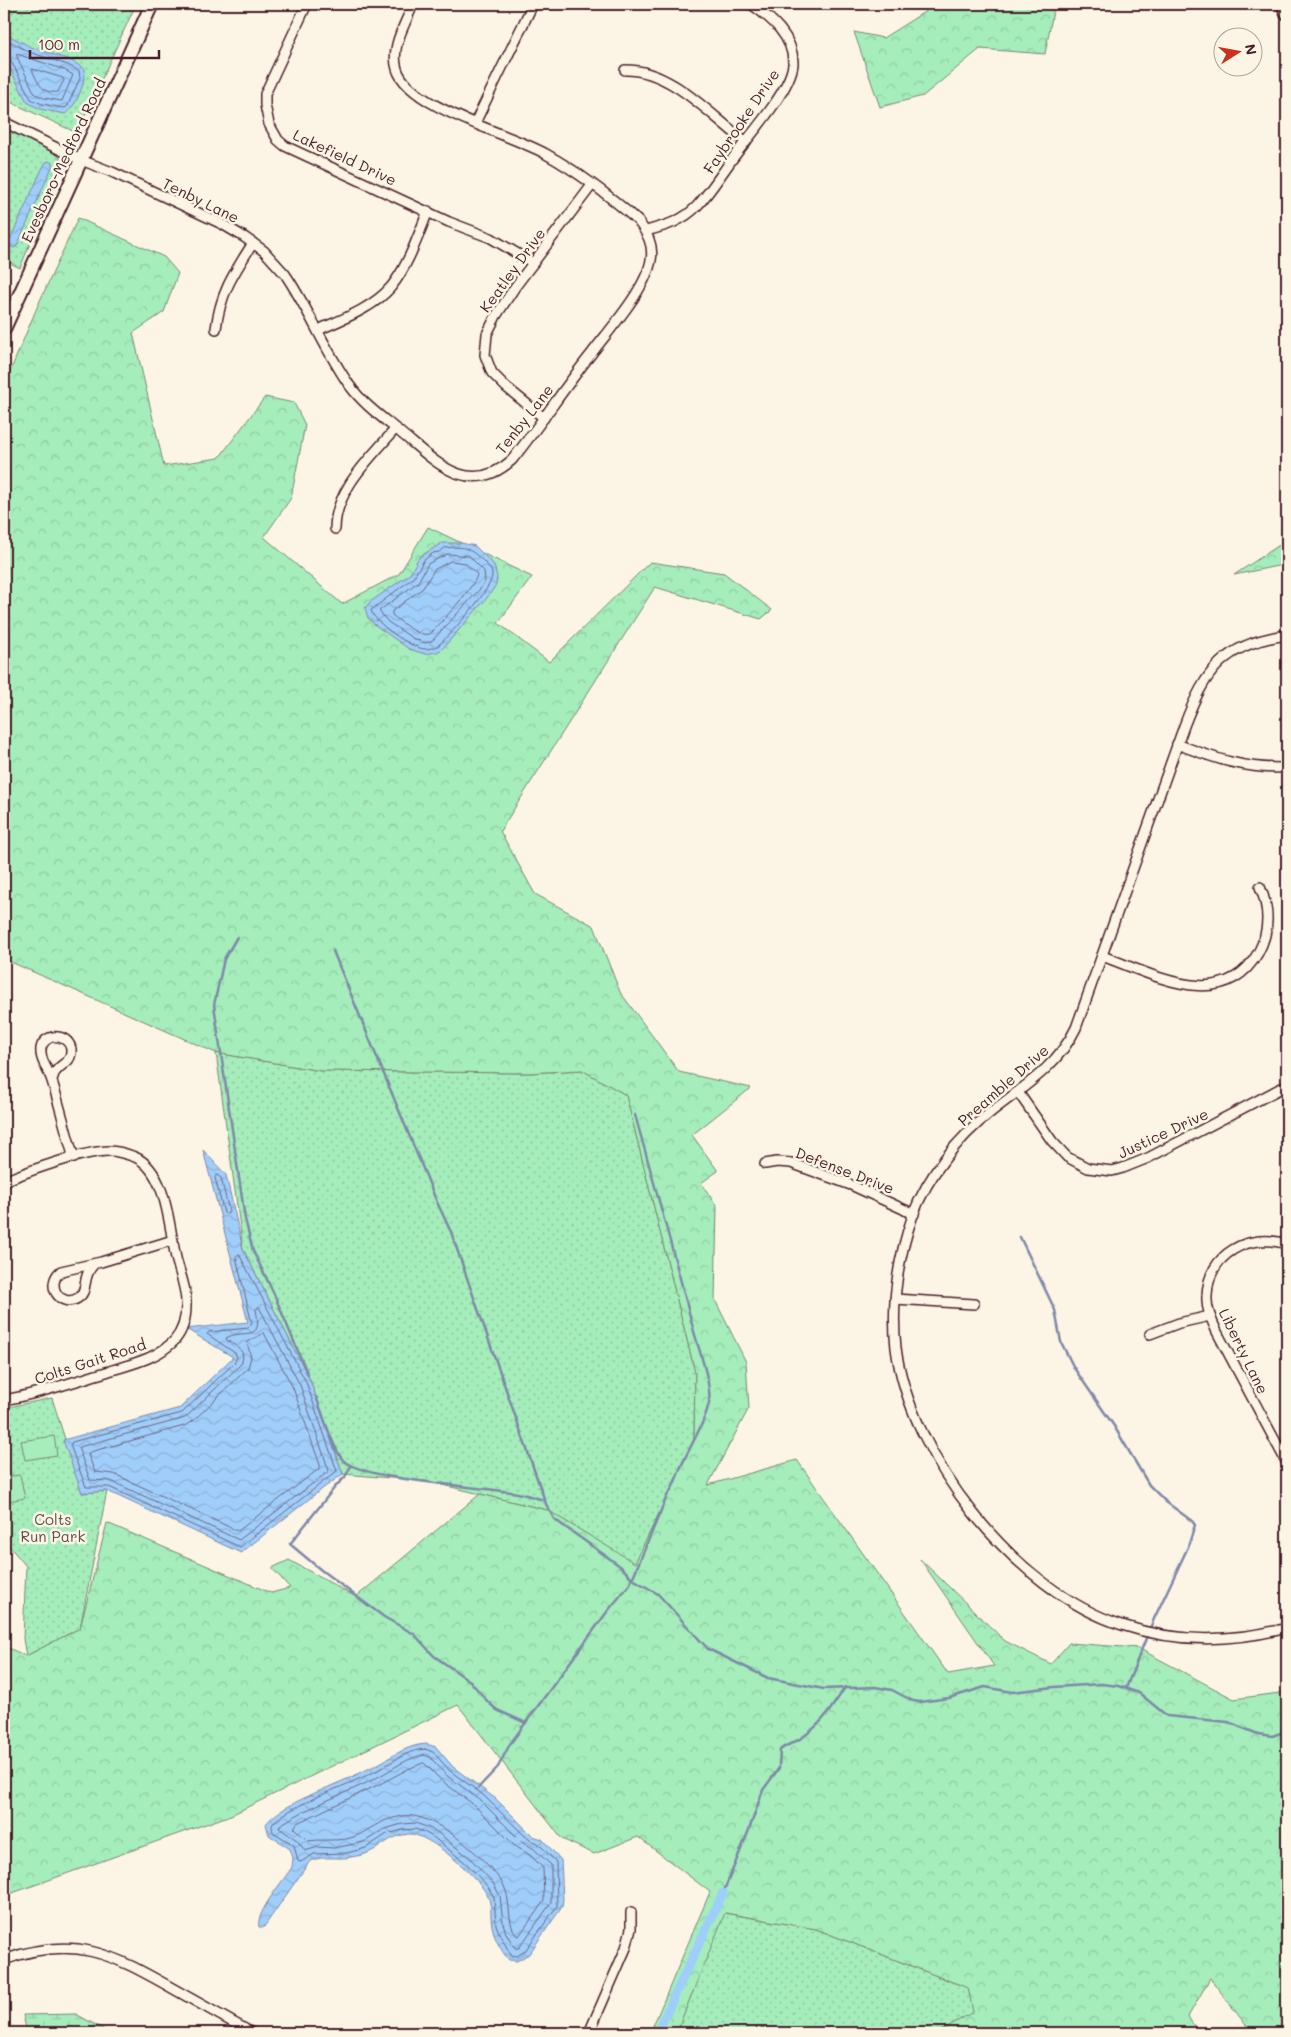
<svg xmlns="http://www.w3.org/2000/svg" width="1291" height="2037" viewBox="0 0 1291 2037" font-family="Mali,sans-serif">
	<style>
		.grass { fill: url(#grass-dots); stroke: #788673 }
		.forest { fill: url(#forest-crowns); stroke: #788673 }
		.wetland { fill: url(#wetland-marsh); stroke: #788673 }
		.garden { fill: #a5edbb; stroke: #788673 }
		.water { fill: url(#water-waves); stroke: #7e88a8 }
		.lines { fill: none; stroke-linecap: round; stroke-linejoin: round }
		.shore { stroke: #6c657e; stroke-width: 1 }
		.stream { stroke: #7e88a8; stroke-width: 2.5 }
		.canal { stroke: #a0cefb; stroke-width: 9 }
		.street-casing { stroke: #4a1f2b; stroke-width: 12 }
		.secondary-casing { stroke: #4a1f2b; stroke-width: 16 }
		.street { stroke: #fcf5e5; stroke-width: 9 }
		.secondary { stroke: #fcf5e5; stroke-width: 12 }
		.labels { text-anchor: middle; dominant-baseline: central; stroke-width: 5; stroke-linejoin: round; paint-order: stroke }
		.street-label { font-size: 15px; fill: #4a1f2b; stroke: #fcf5e5 }
		.park-label { font-size: 15px; fill: #61524f; stroke: #fcf5e5 }
	</style>
	<defs>
		<pattern id="grass-dots" width="8" height="8" patternUnits="userSpaceOnUse" patternTransform="scale(1.25)"><rect width="8" height="8" fill="#a5edbb"/><path d="M2 2h.1M6 6h.1" fill="none" stroke="#90cba1" stroke-width="1.8" stroke-linecap="round"/></pattern>
		<pattern id="forest-crowns" width="20" height="18" patternUnits="userSpaceOnUse" patternTransform="scale(1.25)"><rect width="20" height="18" fill="#a5edbb"/><path d="M2 6a3 3 0 1 1 6 0M12 15a3 3 0 1 1 6 0" fill="none" stroke="#90cba1"/></pattern>
		<pattern id="wetland-marsh" width="20" height="14" patternUnits="userSpaceOnUse" patternTransform="scale(1.25)"><rect width="20" height="14" fill="#a5edbb"/><path d="M1 5h8M5 5V1M11 12h8M15 12V8" fill="none" stroke="#90cba1"/></pattern>
		<pattern id="water-waves" width="16" height="10" patternUnits="userSpaceOnUse" patternTransform="scale(1.25)"><rect width="16" height="10" fill="#a0cefb"/><path d="M0 5q4-4 8 0t8 0" fill="none" stroke="#8bb0d7"/></pattern>
	</defs>
	<rect width="100%" height="100%" fill="#fcf5e5"/>
	<filter id="ink" filterUnits="userSpaceOnUse"><feTurbulence type="fractalNoise" baseFrequency=".02" numOctaves="2"/><feDisplacementMap in="SourceGraphic" scale="10" xChannelSelector="R" yChannelSelector="G"/><feConvolveMatrix kernelMatrix="1 2 1 2 8 2 1 2 1" color-interpolation-filters="sRGB"/></filter>
	<g filter="url(#ink)">
		<!-- grass -->
		<g class="grass">
			<path d="M4,4H136L77,133L4,99Z"/>
			<path d="M4,127L58,155L63,163L20,268L4,260Z"/>
			<path d="M216,1053L321,1071L529,1073L582,1070L626,1095L695,1372L694,1440L635,1564L547,1510L426,1481L343,1474L310,1380L243,1249Z"/>
			<path d="M52,1398L82,1493L107,1491L80,1628L26,1656L23,1639L26,1566L4,1540V1408Z"/>
			<path d="M724,1913L816,1929L968,1988L974,2012L937,2033H676Z"/>
		</g>
		<!-- forest -->
		<g class="forest">
			<path d="M937,4H1057L1054,6L1045,54L980,49L923,96L880,107L854,32L883,38Z"/>
			<path d="M78,218L164,257L178,273L164,312L133,333L164,466L219,458L265,397L294,403L305,425L291,498L264,537L342,604L399,574L428,527L532,577L498,623L549,662L650,562L724,573L772,610L761,619L655,587L500,831L535,894L594,926L620,992L679,1072L751,1088L692,1135L718,1171L701,1183L717,1206L715,1300L746,1362L749,1408L708,1485L797,1460L948,1674L994,1666L920,1559L1005,1641L1051,1664L1069,1643L1138,1648L1234,1699L1287,1692V2033H1252L1210,1978L1188,2017L1199,2033H937L973,2012L968,1988L816,1929L725,1913L676,2033H650L710,1892L638,1837L594,1854L562,1839L458,1705L231,1815L4,1896V1646L26,1656L80,1628L107,1523L271,1593L290,1588L272,1568L289,1560L356,1597L480,1494L547,1510L635,1563L694,1441L695,1372L626,1095L582,1070L529,1073L321,1071L216,1053L4,959V386L38,305Z"/>
			<path d="M1287,540V564L1234,575Z"/>
		</g>
		<!-- wetland -->
		<path class="wetland" d="M76,2014L110,2033H27L23,2015Z"/>
		<!-- garden -->
		<g class="garden">
			<path d="M54,1436L57,1455L25,1460L21,1441Z"/>
			<path d="M20,1475L25,1498L4,1502V1477Z"/>
		</g>
		<!-- water -->
		<g class="water">
			<path d="M4,33L31,47L70,60L85,69C85,83 77,106 65,114L40,109L27,102L4,57Z"/>
			<path d="M49,161L52,163V167L17,246L14,248L10,246L9,242L42,169L46,162Z"/>
			<path d="M442,543H461L475,546L494,565L497,577L496,585L487,598L442,649L437,652L425,654L409,649L375,625L368,618L365,608L370,602L410,574L419,557Z"/>
			<path d="M203,1150L226,1175L243,1249L310,1380L343,1474L318,1492L241,1553L107,1491L82,1493L63,1440L180,1408L233,1357L186,1329L248,1322Z"/>
			<path d="M426,1744L436,1747L453,1767L496,1799L533,1836L542,1839L561,1860L563,1899L562,1907L529,1954L517,1961L509,1960C501,1951 494,1938 492,1926C490,1917 492,1908 489,1899C483,1880 428,1832 408,1834C388,1837 385,1845 370,1852C364,1855 357,1856 351,1857C338,1860 323,1855 310,1861L266,1924L264,1927H259C255,1913 284,1880 292,1867L293,1858L290,1849L269,1835L266,1824C271,1817 279,1812 287,1807C313,1792 343,1782 370,1768C388,1760 405,1745 426,1744Z"/>
		</g>
		<g class="lines">
			<!-- shore -->
			<g class="shore">
				<path d="M4,38L29,52L68,65L79,71L80,78L67,107L63,108L42,104L31,99L10,59L4,56"/>
				<path d="M17,54L65,70L73,75L62,101L44,98L35,94L17,57Z"/>
				<path d="M33,69L63,78L64,80L58,92C42,94 39,84 33,72Z"/>
				<path d="M445,548C462,546 468,547 481,559C485,563 491,567 492,574C494,588 450,634 439,645C434,648 429,649 424,649C410,647 374,623 371,610L413,578L424,560L433,553L439,552Z"/>
				<path d="M448,554L469,556L484,571L485,581L481,588L432,641L425,643L414,639L388,622L379,611L418,582L428,564Z"/>
				<path d="M451,561L465,563L477,574C478,583 439,625 430,634C418,637 401,622 392,615V611L423,588L434,570Z"/>
				<path d="M217,1175L221,1178L229,1211L227,1214L224,1213L215,1178Z"/>
				<path d="M239,1254L306,1382L337,1471L240,1547L109,1487H86L70,1445L72,1442L182,1413L235,1362L237,1357L235,1353L207,1334L209,1332L248,1328L252,1324L236,1257Z"/>
				<path d="M259,1307L300,1385L329,1471L239,1540L111,1481L90,1480L79,1450V1447L185,1418L241,1364C247,1351 237,1346 227,1340L226,1338C243,1328 264,1344 256,1310Z"/>
				<path d="M264,1333L293,1388L320,1465V1468L238,1531L114,1474L95,1472L88,1455L90,1452L184,1426L192,1422L248,1368L251,1357L247,1343Z"/>
				<path d="M425,1749L433,1752L450,1771L482,1794L524,1835L531,1841L538,1843L556,1862L557,1906L525,1951L517,1956L511,1955L500,1935L496,1925L494,1897L488,1887L467,1864L433,1837L424,1832L415,1829L403,1830L387,1834L366,1848L347,1853L314,1854L301,1862L298,1861L294,1845L273,1832C272,1827 271,1825 275,1821C296,1803 345,1786 372,1773C389,1765 406,1750 425,1749Z"/>
				<path d="M424,1755L430,1757L446,1775L479,1799L520,1840L534,1849L551,1865V1903L519,1948H515L506,1933L503,1923L500,1896L493,1883L471,1859L437,1832L427,1827L415,1823L402,1824L385,1829L364,1842L334,1848L318,1847L305,1851L297,1840L279,1828L280,1825C311,1805 346,1794 378,1777C393,1769 408,1757 424,1755Z"/>
				<path d="M424,1763L442,1781L474,1805L515,1846L530,1855L543,1868L544,1901L519,1936L516,1935C506,1920 512,1900 503,1884C487,1859 433,1810 402,1816C395,1818 386,1819 380,1823C367,1829 361,1836 346,1839C333,1841 320,1839 308,1841L294,1828L297,1823L380,1784L408,1769Z"/>
			</g>
			<!-- stream -->
			<g class="stream">
				<path d="M237,937L224,959L214,1005L245,1219L253,1251L274,1294L308,1375"/>
				<path d="M333,951L436,1200L451,1232L546,1504L554,1519L620,1566L633,1579L658,1594L708,1649L768,1678L824,1689L875,1687L892,1690L913,1701L920,1702L949,1698L985,1687L1012,1692L1054,1687L1102,1684L1118,1686L1139,1693L1167,1716L1228,1722L1258,1734L1272,1736L1281,1733L1287,1727"/>
				<path d="M1020,1237L1055,1310L1061,1342L1074,1368L1114,1426L1149,1485L1166,1502L1192,1521L1195,1525L1188,1547L1153,1621L1126,1688"/>
				<path d="M316,1397C323,1413 332,1448 343,1460C362,1480 480,1487 511,1492C523,1493 534,1498 545,1500"/>
				<path d="M351,1466L345,1477L335,1487L290,1544L321,1570L384,1617L414,1634L434,1656L470,1681L488,1702L497,1710L526,1723"/>
				<path d="M478,1788L498,1767L510,1744L607,1612L630,1584L667,1496C674,1488 676,1479 680,1469C689,1447 704,1426 709,1403C712,1384 698,1347 693,1328C675,1257 655,1186 635,1115"/>
				<path d="M723,1893L749,1830L763,1790L779,1768L780,1750C787,1744 797,1742 804,1736C822,1724 834,1705 845,1687"/>
			</g>
			<!-- canal -->
			<path class="canal" d="M657,2033L723,1893"/>
			<!-- street casing -->
			<g class="street-casing">
				<g id="street">
					<path d="M307,4L265,94V105L269,124L278,140L285,146L449,222L491,238L533,263"/>
					<path d="M625,70C671,69 711,116 746,142"/>
					<path d="M4,122L81,160L112,172L222,224L244,237L264,251L285,274C309,309 325,351 350,386C364,405 383,418 401,433C435,461 469,499 512,460C540,425 564,388 592,353C610,329 646,289 651,260C654,245 647,233 638,221C611,197 578,172 546,154C511,134 409,108 397,69C390,46 406,24 413,4"/>
					<path d="M475,123L533,4"/>
					<path d="M646,231C665,226 683,221 697,206C712,190 723,171 736,154C752,133 791,89 793,64C794,37 771,18 751,4"/>
					<path d="M216,329C220,293 234,273 253,243"/>
					<path d="M318,330C343,319 373,308 391,287C408,266 418,236 428,211"/>
					<path d="M544,418L506,387L492,373L485,355L487,334L496,316L515,287L592,185"/>
					<path d="M335,529C335,489 372,457 396,428"/>
					<path d="M1287,635C1225,643 1205,670 1184,726L1076,1028C1057,1067 1024,1086 991,1112C958,1138 928,1175 913,1215C898,1258 891,1302 896,1348C910,1457 1016,1591 1122,1625C1176,1643 1233,1642 1287,1628"/>
					<path d="M1177,744C1216,759 1245,769 1287,768"/>
					<path d="M1102,956C1151,973 1222,1015 1258,953C1270,931 1270,910 1260,887"/>
					<path d="M52,1080C53,1077 54,1072 57,1070C62,1063 70,1063 71,1053C73,1037 50,1030 42,1045C37,1057 49,1070 52,1081C60,1106 66,1133 74,1158"/>
					<path d="M1018,1092L1052,1141L1067,1157L1088,1168L1112,1171L1123,1168L1148,1158L1287,1085"/>
					<path d="M765,1164L777,1162L791,1163L851,1185L914,1214"/>
					<path d="M4,1181C29,1171 83,1151 109,1151C117,1151 127,1154 135,1157C167,1171 169,1228 176,1258C180,1274 187,1290 186,1306C186,1319 183,1331 174,1341C155,1360 130,1364 106,1372C72,1382 39,1394 4,1400"/>
					<path d="M1287,1244C1250,1232 1208,1253 1207,1296C1206,1309 1212,1321 1217,1332L1287,1463"/>
					<path d="M94,1264C81,1277 89,1291 78,1298C61,1309 44,1285 61,1271L101,1262L173,1240"/>
					<path d="M895,1299L974,1304"/>
					<path d="M1150,1334L1179,1323L1210,1316"/>
					<path d="M4,1960C74,1934 112,1954 172,1988C199,2003 225,2018 252,2033"/>
					<path d="M589,2033L626,1948L631,1929V1912"/>
				</g>
			</g>
			<!-- secondary casing -->
			<g class="secondary-casing">
				<g id="secondary">
					<path d="M1283,4L1287,13"/>
					<path d="M4,329L152,4"/>
				</g>
			</g>
			<!-- street -->
			<use href="#street" class="street"/>
			<!-- secondary -->
			<use href="#secondary" class="secondary"/>
		</g>
	</g>
	<g class="labels">
		<!-- street labels -->
		<g class="street-label">
			<text transform="translate(741 121) rotate(-56)">Faybrooke Drive</text>
			<text transform="translate(345 157) rotate(25)">Lakefield Drive</text>
			<text transform="translate(63 160) rotate(-65)">Evesboro-Medford Road</text>
			<text transform="translate(201 200) rotate(26)">Tenby Lane</text>
			<text transform="translate(512 270) rotate(-54)">Keatley Drive</text>
			<text transform="translate(524 419) rotate(-52)">Tenby Lane</text>
			<text transform="translate(1003 1085) rotate(-41)">Preamble Drive</text>
			<text transform="translate(1163 1133) rotate(-25)">Justice Drive</text>
			<text transform="translate(845 1170) rotate(21)">Defense Drive</text>
			<text transform="translate(1244 1351) rotate(64)">Liberty Lane</text>
			<text transform="translate(90 1361) rotate(-18)">Colts Gait Road</text>
		</g>
		<!-- park labels -->
		<g class="park-label">
			<text x="53" y="1519">Colts<tspan x="53" dy="17">Run Park</tspan></text>
		</g>
	</g>
	<!-- margin -->
	<rect width="1291" height="2037" fill="none" stroke="#fcf5e5" stroke-width="20"/>
	<rect x="10" y="10" width="1271" height="2017" fill="none" stroke="#4a1f2b" stroke-width="2" filter="url(#ink)"/>
	<!-- north arrow -->
	<g transform="translate(1238 52) rotate(79)"><circle r="24" fill="#fcf5e5" stroke="#b59f9b"/>
	<path d="M0-4L9 19L0 12L-9 19Z" fill="#c8321e"/>
	<text y="-8" font-size="14" font-weight="bold" text-anchor="middle" fill="#4a1f2b">N</text>
	</g>
	<!-- scale -->
	<path d="M30 50v8h129v-8" fill="none" stroke="#4a1f2b" stroke-width="2.5"/>
	<text x="38" y="50" font-size="15" fill="#4a1f2b" stroke="#fcf5e5" stroke-width="4" paint-order="stroke">100 m</text>
</svg>
